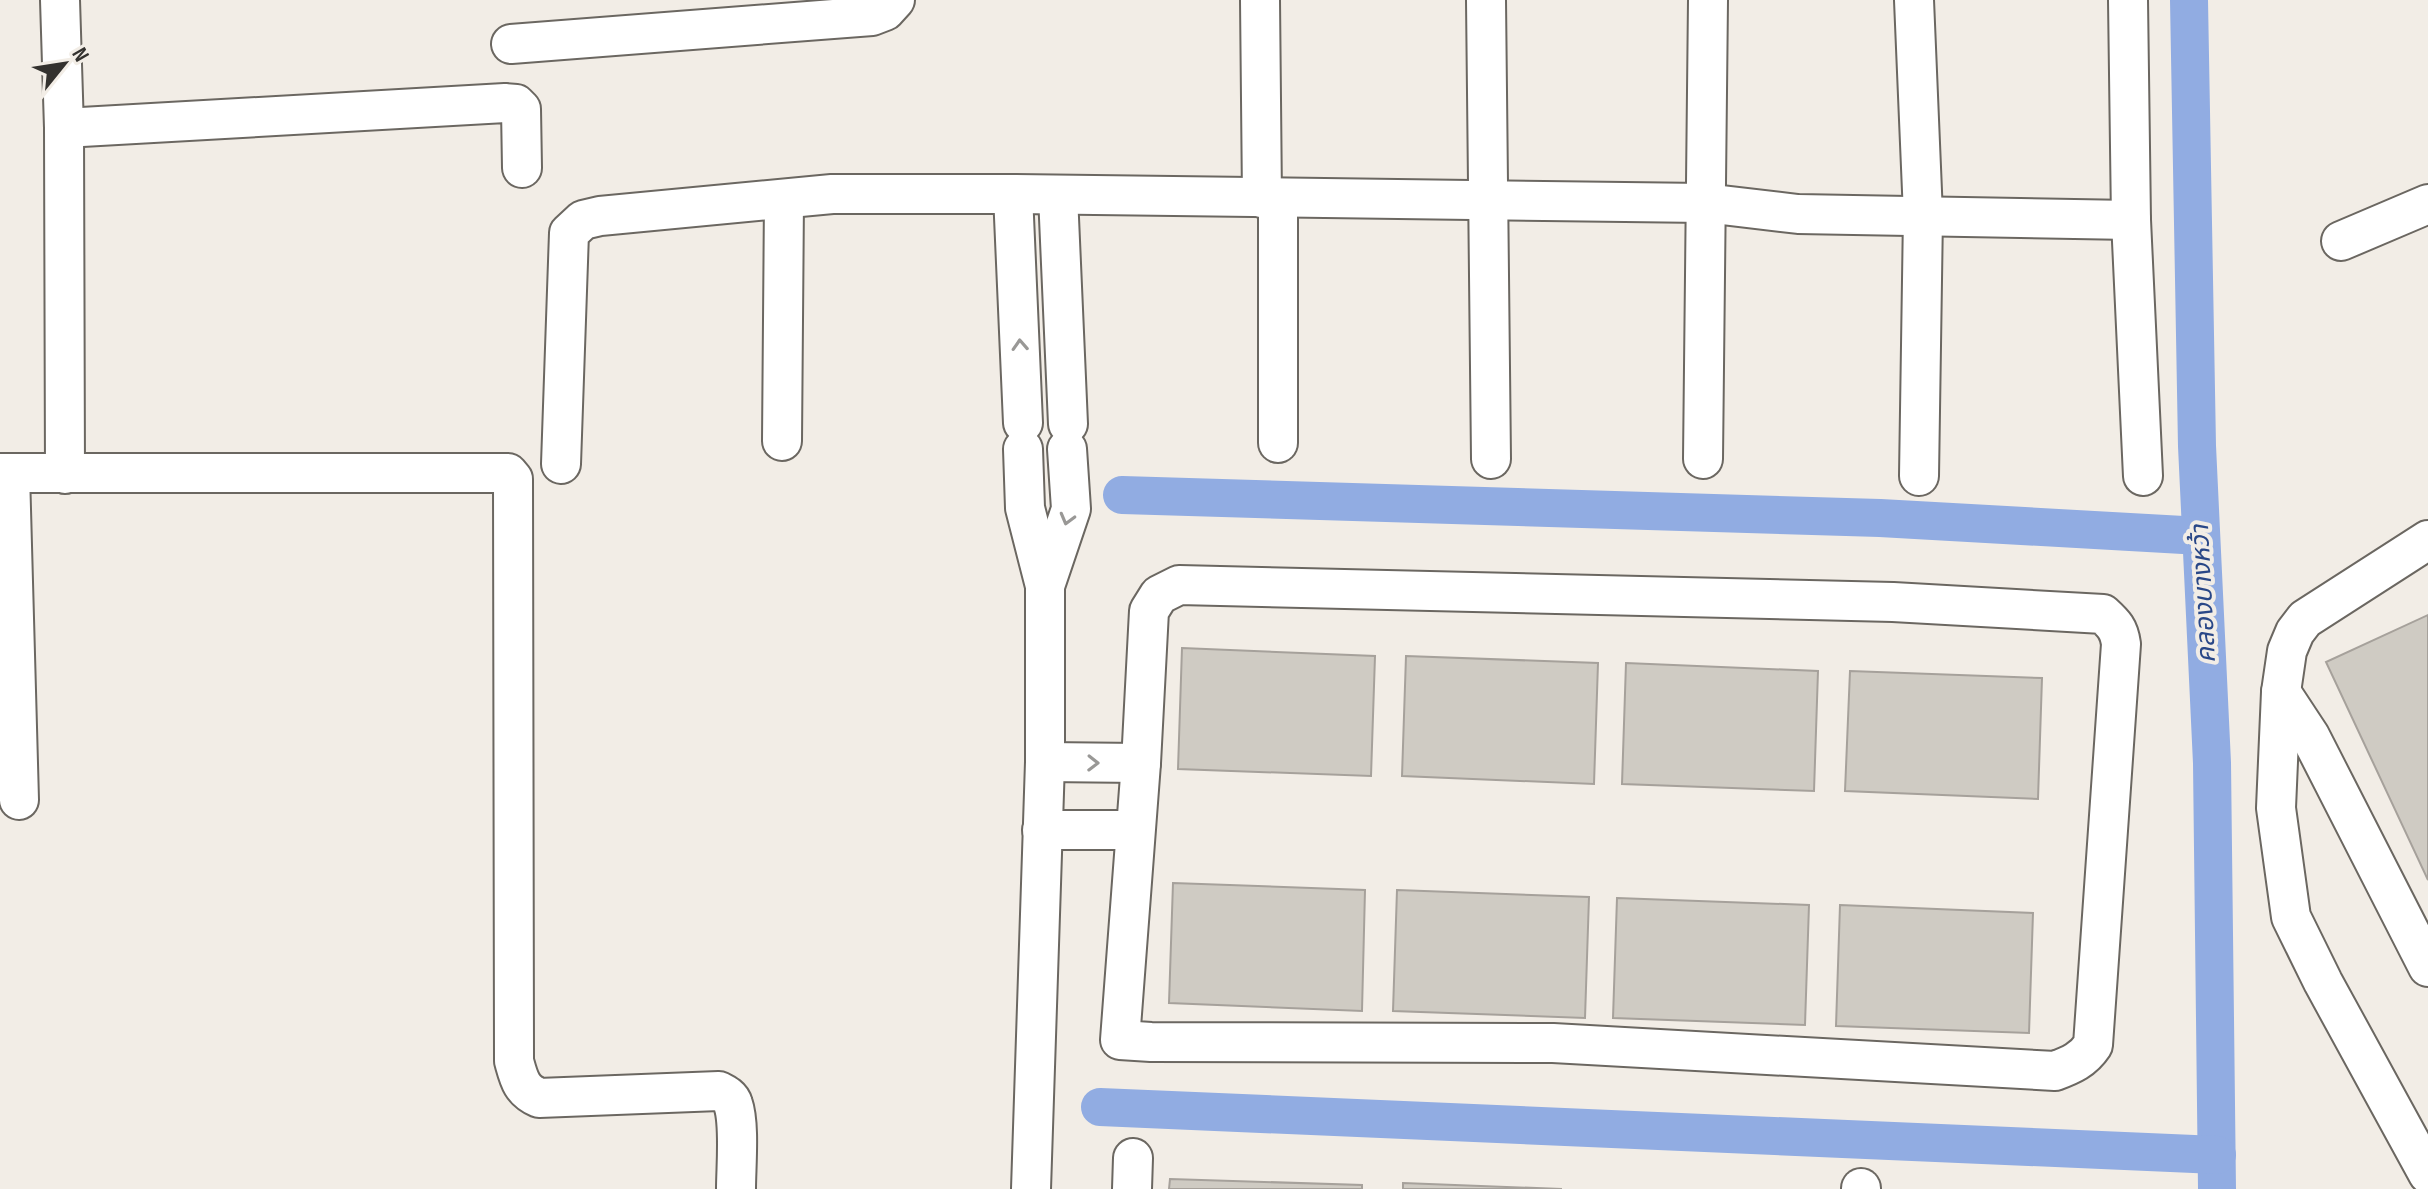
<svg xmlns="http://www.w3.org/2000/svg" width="2428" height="1189" viewBox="0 0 2428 1189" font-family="'Sofia Sans Condensed','Noto Sans Thai',sans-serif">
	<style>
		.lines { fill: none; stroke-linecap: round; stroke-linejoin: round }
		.canal { stroke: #91ace2; stroke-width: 38 }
		.building { fill: #cfcbc3; stroke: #a6a19b; stroke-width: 2 }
		.minor-casing { stroke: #6b6761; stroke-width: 42 }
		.minor { stroke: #fff; stroke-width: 38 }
		.oneway { stroke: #999896 }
		.labels { text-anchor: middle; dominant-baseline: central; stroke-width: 8; stroke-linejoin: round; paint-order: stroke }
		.water-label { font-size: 26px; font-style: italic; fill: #294787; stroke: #f2ede6 }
	</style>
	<rect width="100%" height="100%" fill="#f2ede6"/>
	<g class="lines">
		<!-- canal -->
		<g class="canal">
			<path d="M2189,0L2197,446L2212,763L2217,1189"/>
			<path d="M1122,495L1880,518L2201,536"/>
			<path d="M1100,1107L2217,1155"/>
		</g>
	</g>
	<!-- building -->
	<g class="building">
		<path d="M2428,615V880L2326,662Z"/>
		<path d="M1182,648L1375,656L1371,776L1178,769Z"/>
		<path d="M1406,656L1598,663L1594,784L1402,776Z"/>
		<path d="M1626,663L1818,671L1814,791L1622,784Z"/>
		<path d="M1850,671L2042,678L2038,799L1845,791Z"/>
		<path d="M1173,883L1365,890L1362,1011L1169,1003Z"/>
		<path d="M1397,890L1589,897L1585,1018L1393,1011Z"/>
		<path d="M1617,898L1809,905L1805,1025L1613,1018Z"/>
		<path d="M1840,905L2033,913L2029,1033L1836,1026Z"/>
		<path d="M1170,1179L1362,1185V1189H1169Z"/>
		<path d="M1403,1183L1562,1189H1403Z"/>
	</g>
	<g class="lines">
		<!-- minor casing -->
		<g class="minor-casing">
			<g id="minor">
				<path d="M60,0L64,128L65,474"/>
				<path d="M1260,0L1262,198"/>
				<path d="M1486,0L1491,459"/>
				<path d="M1914,0L1923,215L1919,476"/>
				<path d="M2128,0L2131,220L2143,476"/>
				<path d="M511,44L872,16L885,11L895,0"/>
				<path d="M64,128L505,103L516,104L521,109L522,168"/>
				<path d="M1013,194L1023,423"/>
				<path d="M1058,195L1068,424"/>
				<path d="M1278,198V443"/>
				<path d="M2341,241L2428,204"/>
				<path d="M782,441L784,199"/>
				<path d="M1023,449L1025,508L1045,586V762L1031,1189"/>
				<path d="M1703,459L1708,0"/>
				<path d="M561,464L569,233L583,220L600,216L832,194H1013L1705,203L1798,214L2131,220"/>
				<path d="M0,473H508L513,479L514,1061C519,1079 521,1090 539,1098L719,1091C725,1094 731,1097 733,1104C740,1124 736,1167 736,1189"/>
				<path d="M10,473L19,800"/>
				<path d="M2428,540L2305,619L2295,632L2287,651L2281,692L2276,808L2291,917L2323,982L2428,1174"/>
				<path d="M1179,585L1893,602L2103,614C2114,624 2119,629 2121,644L2093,1045C2083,1060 2071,1065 2055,1071L1553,1043L1151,1042L1120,1040L1141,763L1149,611L1159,595Z"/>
				<path d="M1045,586L1071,509L1067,449"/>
				<path d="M2281,692L2310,736L2428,967"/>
				<path d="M1045,762L1141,763"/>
				<path d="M1042,830H1135"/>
				<path d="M1132,1189L1133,1158"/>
				<path d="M1861,1189V1188"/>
			</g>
		</g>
		<!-- minor -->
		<use href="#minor" class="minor"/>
	</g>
	<!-- one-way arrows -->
	<defs><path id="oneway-chevron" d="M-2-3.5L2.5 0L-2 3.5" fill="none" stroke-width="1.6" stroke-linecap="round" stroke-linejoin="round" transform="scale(2)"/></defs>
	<g class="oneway">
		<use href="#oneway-chevron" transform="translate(1020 345) rotate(-93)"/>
		<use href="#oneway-chevron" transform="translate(1067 519) rotate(105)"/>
		<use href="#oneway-chevron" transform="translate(1093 763) rotate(1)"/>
	</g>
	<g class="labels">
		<!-- water labels -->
		<g class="water-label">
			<text transform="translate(2204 594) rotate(-93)">คลองบางหว้า</text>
		</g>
	</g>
	<!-- north arrow -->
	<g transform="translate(64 64) rotate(60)" stroke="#f2ede6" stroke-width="6" paint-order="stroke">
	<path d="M0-6L14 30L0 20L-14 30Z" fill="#33312e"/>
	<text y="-12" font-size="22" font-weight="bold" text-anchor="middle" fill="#33312e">N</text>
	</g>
</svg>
